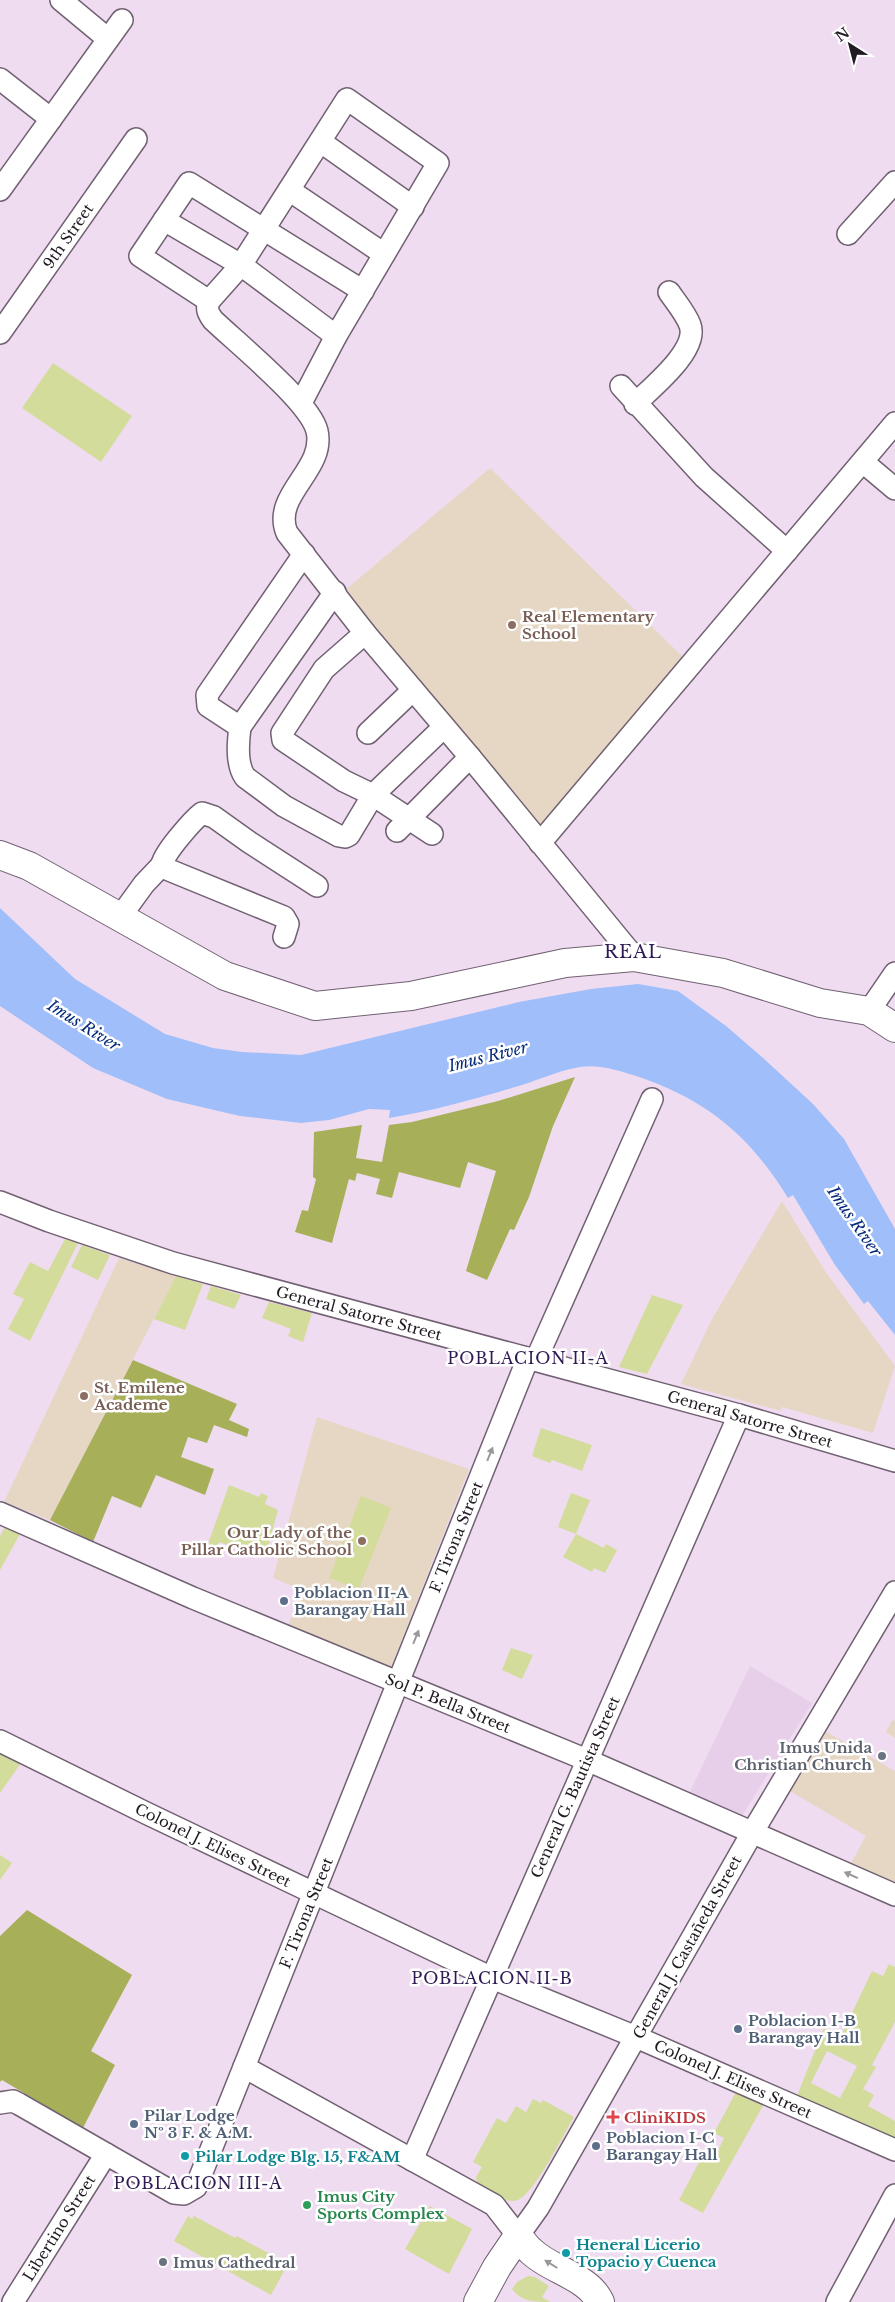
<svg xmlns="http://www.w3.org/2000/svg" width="895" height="2302" viewBox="0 0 895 2302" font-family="'Libre Baskerville',serif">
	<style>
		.built { fill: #e7cfe9 }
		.education { fill: #e6d7c4 }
		.green { fill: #d4dc9c; fill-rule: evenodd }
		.forest { fill: #a7b059 }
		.water { fill: #a0bef9 }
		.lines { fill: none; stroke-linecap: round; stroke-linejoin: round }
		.minor-casing { stroke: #716172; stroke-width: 24 }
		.major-casing { stroke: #716172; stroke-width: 30 }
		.minor { stroke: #fff; stroke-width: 21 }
		.major { stroke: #fff; stroke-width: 28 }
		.oneway { fill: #9b989b }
		.education-dot { fill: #8d6e63; stroke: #fff; stroke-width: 2 }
		.service-dot { fill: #5c6f8a; stroke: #fff; stroke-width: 2 }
		.worship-dot { fill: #6b7280; stroke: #fff; stroke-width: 2 }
		.health-dot { fill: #e0444e; stroke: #fff; stroke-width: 2 }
		.culture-dot { fill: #0f9aa8; stroke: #fff; stroke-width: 2 }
		.leisure-dot { fill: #2e9e5b; stroke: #fff; stroke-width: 2 }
		.labels { text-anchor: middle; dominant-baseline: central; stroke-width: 5; stroke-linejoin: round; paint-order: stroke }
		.street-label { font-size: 15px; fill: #201a21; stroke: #fff }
		.education-label { font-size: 15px; font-weight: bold; fill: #785e54; stroke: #fff; text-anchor: start }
		.service-label { font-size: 15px; font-weight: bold; fill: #4e5e75; stroke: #fff; text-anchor: start }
		.worship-label { font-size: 15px; font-weight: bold; fill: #5b616d; stroke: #fff; text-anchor: end }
		.health-label { font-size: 15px; font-weight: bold; fill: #be3a42; stroke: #fff; text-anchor: start }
		.culture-label { font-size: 15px; font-weight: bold; fill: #0d838f; stroke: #fff; text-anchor: start }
		.leisure-label { font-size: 15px; font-weight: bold; fill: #27864d; stroke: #fff; text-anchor: start }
		.water-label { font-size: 16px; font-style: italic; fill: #072b7c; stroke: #fff }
		.neighbourhood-label { font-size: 16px; letter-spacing: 1px; fill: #2f1a54; stroke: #fff }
		.quarter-label { font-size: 18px; letter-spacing: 1px; fill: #2f1a54; stroke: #fff }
	</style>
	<rect width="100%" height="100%" fill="#efdcf0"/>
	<!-- built -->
	<path class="built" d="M750,1666L812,1703L740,1819L688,1796Z"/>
	<!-- education -->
	<g class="education">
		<path d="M490,468L685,659L542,827L344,591Z"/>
		<path d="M782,1201L825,1271L895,1366L873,1433L782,1407L781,1411L681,1384L712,1319Z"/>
		<path d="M119,1258L176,1276L50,1520L4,1502Z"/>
		<path d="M317,1417L469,1469L391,1667L288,1626L302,1590L273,1578Z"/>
		<path d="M892,1720L895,1721V1738L886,1732Z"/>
		<path d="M825,1731L895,1771V1886L850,1865L866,1836L790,1791Z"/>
	</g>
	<!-- green -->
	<g class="green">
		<path d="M53,363L132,416L101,462L22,408Z"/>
		<path d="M65,1239L78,1243L30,1341L8,1329L24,1299L13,1294L30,1262L48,1271Z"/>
		<path d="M82,1245L110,1255L98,1280L71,1267Z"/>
		<path d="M176,1276L203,1284L185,1330L154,1319Z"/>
		<path d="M211,1286L241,1295L234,1309L206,1299Z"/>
		<path d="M652,1295L683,1305L647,1374L619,1367Z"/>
		<path d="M269,1302L312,1313L303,1342L288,1336L291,1329L262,1318Z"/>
		<path d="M541,1428L592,1445L582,1471L552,1460L550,1463L532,1456Z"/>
		<path d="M229,1485L259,1497L261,1493L268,1496L265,1504L278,1510L265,1558L219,1542L216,1548L208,1544Z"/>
		<path d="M571,1493L590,1500L576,1534L604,1548L606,1544L617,1550L605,1573L594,1568L592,1572L563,1557L576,1534L558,1527Z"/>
		<path d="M361,1496L391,1508L359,1589L329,1578Z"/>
		<path d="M5,1527L20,1534L0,1570V1536Z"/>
		<path d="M511,1648L533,1655L522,1679L502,1670Z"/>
		<path d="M0,1752L21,1763L0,1793Z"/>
		<path d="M0,1855L12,1863L0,1880Z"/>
		<path d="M889,1964L895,1967V2022L872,2065L876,2067L863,2089L874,2095L868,2106L895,2121V2138L797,2096L824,2028L841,2036L872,1971L883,1976ZM827,2051L857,2066L840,2098L811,2083Z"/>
		<path d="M736,2092L764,2104L703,2213L679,2200L707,2147L717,2152L724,2138L714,2133Z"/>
		<path d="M533,2099L541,2103L543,2100L574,2117C564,2134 534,2194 518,2200C506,2205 486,2191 477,2183L476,2177L482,2167L473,2162L497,2118L506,2123L516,2106L526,2112Z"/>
		<path d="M430,2206L472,2229L449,2274L405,2249Z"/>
		<path d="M188,2216L192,2219L194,2216L235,2238L237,2236L288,2264L271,2295L174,2241Z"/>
		<path d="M528,2276L535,2277L549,2286L542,2297L550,2302C534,2302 522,2302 512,2289L517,2282Z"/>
	</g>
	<!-- forest -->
	<g class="forest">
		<path d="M575,1077L553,1126L529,1197L514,1230L510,1229L487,1280L466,1271L496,1171L468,1162L460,1188L399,1172L392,1198L376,1194L380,1179L357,1173L355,1181L349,1179L332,1243L295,1232L302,1210L308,1211L316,1179L313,1177L314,1132L362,1125L356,1158L382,1162L389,1125L412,1122L498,1101Z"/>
		<path d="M133,1360L237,1404L229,1420L249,1429L247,1437L214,1425L207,1443L188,1437L181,1457L214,1469L205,1495L156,1475L141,1508L112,1496L93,1542L50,1520Z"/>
		<path d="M27,1910L132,1975L91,2051L115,2065L83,2128L2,2080L0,2082V1936Z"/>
	</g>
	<!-- water -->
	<path class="water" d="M0,908L75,979L165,1034L213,1048L242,1052L301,1055L519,1002L591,989L638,984L678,991L726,1026L762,1057L813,1104L844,1139L895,1229V1335L868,1301L864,1304L835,1265L793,1195L788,1198C751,1137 707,1100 639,1077C620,1071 599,1064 580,1067C560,1070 541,1079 522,1085C478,1098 434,1111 389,1118L390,1110L369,1109L329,1120L301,1123L240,1116L167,1099L93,1068L0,1006Z"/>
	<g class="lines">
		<!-- minor casing -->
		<g class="minor-casing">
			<g id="minor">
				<path d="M61,0L108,39"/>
				<path d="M0,79L51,119"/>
				<path d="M321,142L413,207"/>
				<path d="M0,190L122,20"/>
				<path d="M289,190L384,254"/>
				<path d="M164,220L241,265L336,336"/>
				<path d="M848,234L895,182"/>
				<path d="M209,301L140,256L189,183L363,291"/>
				<path d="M0,333L136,139"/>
				<path d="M621,386L704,477L787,551"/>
				<path d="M301,403L336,336L438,163L347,99L241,265L209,301C206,309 208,313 213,320C237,343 310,402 317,431C326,470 271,495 287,533L365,633L470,757L634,957"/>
				<path d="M635,404C652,387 699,350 690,325C686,314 676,302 669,292"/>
				<path d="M863,462L895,489"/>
				<path d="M304,554L207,695L208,706L240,727C238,742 236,764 245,777L284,806L339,836L345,837L349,835L373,795L432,834"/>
				<path d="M365,633L324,669L282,733L283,740L344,781L373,795L444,727"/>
				<path d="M240,727L335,592"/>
				<path d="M368,733L413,690"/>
				<path d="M397,831L470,757"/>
				<path d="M540,843L895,423"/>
				<path d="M120,917L144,884L162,865"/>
				<path d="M284,937L288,924L284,917L169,870L162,865C162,855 193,820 202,813L214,817L249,842L317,886"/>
				<path d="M869,1011L895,973"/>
				<path d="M0,1202L49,1221L173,1263L739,1415L895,1461"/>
				<path d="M536,1360L652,1099"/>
				<path d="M0,1513L193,1598L587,1760L895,1895"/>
				<path d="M0,1741L148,1814L492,1978L636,2037L895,2150"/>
				<path d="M244,2067L494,2205L518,2236L538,2208L752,1833L895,1592"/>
				<path d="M0,2103L13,2101L19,2104L174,2193L184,2194L196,2187L528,1358"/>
				<path d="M412,2160L739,1415"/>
				<path d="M13,2302L106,2154"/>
				<path d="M837,2302L895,2195"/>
			</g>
		</g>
		<!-- major casing -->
		<g class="major-casing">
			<g id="major">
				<path d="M0,855L29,866L225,976L315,1006L411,996L565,963L634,957L723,973L820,1003L869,1011L895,1028"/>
				<path d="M478,2302L497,2267L518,2236C522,2241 526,2247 531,2251C550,2270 588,2276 600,2302"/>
			</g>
		</g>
		<!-- minor -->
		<use href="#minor" class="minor"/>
		<!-- major -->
		<use href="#major" class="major"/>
	</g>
	<!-- one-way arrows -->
	<defs><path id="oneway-solid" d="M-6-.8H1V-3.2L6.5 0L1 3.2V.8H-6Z" transform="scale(1.25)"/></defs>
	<g class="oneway">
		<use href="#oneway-solid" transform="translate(490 1454) rotate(-68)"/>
		<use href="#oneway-solid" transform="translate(416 1637) rotate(-68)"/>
		<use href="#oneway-solid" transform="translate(851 1875) rotate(-156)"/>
		<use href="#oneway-solid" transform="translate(551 2264) rotate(-148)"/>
	</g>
	<!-- markers -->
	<g class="education-dot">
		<circle cx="512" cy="625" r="5"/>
		<circle cx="84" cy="1396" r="5"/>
		<circle cx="362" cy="1541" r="5"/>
	</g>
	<g class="service-dot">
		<circle cx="284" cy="1601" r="5"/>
		<circle cx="738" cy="2029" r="5"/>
		<circle cx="134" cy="2124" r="5"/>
		<circle cx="596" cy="2146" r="5"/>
	</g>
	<g class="worship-dot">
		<circle cx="882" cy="1756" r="5"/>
		<circle cx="163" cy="2262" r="5"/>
	</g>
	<path class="health-dot" d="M610.5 2109.5h5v5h5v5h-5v5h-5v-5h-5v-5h5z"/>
	<g class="culture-dot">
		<circle cx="185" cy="2156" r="5"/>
		<circle cx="566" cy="2253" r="5"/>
	</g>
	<circle class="leisure-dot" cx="307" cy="2205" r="5"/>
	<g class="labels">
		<!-- street labels -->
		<g class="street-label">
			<text transform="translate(68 236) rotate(-55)">9th Street</text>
			<text transform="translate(359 1313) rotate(15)">General Satorre Street</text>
			<text transform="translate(750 1419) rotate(16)">General Satorre Street</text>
			<text transform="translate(456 1537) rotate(-68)">F. Tirona Street</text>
			<text transform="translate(448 1703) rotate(22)">Sol P. Bella Street</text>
			<text transform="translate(575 1787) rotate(-66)">General G. Bautista Street</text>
			<text transform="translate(213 1845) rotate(26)">Colonel J. Elises Street</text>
			<text transform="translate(306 1913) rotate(-68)">F. Tirona Street</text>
			<text transform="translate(687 1947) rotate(-61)">General J. Castañeda Street</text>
			<text transform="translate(733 2079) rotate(24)">Colonel J. Elises Street</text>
			<text transform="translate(59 2228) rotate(-58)">Libertino Street</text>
		</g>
		<!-- education labels -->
		<g class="education-label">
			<text x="522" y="616">Real Elementary<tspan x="522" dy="17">School</tspan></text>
			<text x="94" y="1387">St. Emilene<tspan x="94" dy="17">Academe</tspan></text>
			<text x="352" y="1532" text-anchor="end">Our Lady of the<tspan x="352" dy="17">Pillar Catholic School</tspan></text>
		</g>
		<!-- service labels -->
		<g class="service-label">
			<text x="294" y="1592">Poblacion II-A<tspan x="294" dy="17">Barangay Hall</tspan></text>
			<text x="748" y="2020">Poblacion I-B<tspan x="748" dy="17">Barangay Hall</tspan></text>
			<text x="144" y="2115">Pilar Lodge<tspan x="144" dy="17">№ 3 F. &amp; A.M.</tspan></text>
			<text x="606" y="2137">Poblacion I-C<tspan x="606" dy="17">Barangay Hall</tspan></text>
		</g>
		<!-- worship labels -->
		<g class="worship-label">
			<text x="872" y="1747">Imus Unida<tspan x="872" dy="17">Christian Church</tspan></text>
			<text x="173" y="2262" text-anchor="start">Imus Cathedral</text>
		</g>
		<!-- health labels -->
		<g class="health-label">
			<text x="624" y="2117">CliniKIDS</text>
		</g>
		<!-- culture labels -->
		<g class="culture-label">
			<text x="195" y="2156">Pilar Lodge Blg. 15, F&amp;AM</text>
			<text x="576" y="2244">Heneral Licerio<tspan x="576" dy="17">Topacio y Cuenca</tspan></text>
		</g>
		<!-- leisure labels -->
		<g class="leisure-label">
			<text x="317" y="2196">Imus City<tspan x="317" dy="17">Sports Complex</tspan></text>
		</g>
		<!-- water labels -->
		<g class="water-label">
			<text transform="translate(84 1025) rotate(32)">Imus River</text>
			<text transform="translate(488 1056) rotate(-14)">Imus River</text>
			<text transform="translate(855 1221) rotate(55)">Imus River</text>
		</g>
		<!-- neighbourhood labels -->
		<g class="neighbourhood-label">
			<text x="528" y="1358">POBLACION II-A</text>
			<text x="492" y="1978">POBLACION II-B</text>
			<text x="198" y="2183">POBLACION III-A</text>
		</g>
		<!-- quarter labels -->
		<g class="quarter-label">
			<text x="633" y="952">REAL</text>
		</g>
	</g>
	<!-- north arrow -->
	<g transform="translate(850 45) rotate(324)" stroke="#ffffff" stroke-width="4" paint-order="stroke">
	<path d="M0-4L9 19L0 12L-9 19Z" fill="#201a21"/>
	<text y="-8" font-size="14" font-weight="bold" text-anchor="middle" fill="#201a21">N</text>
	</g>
</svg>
